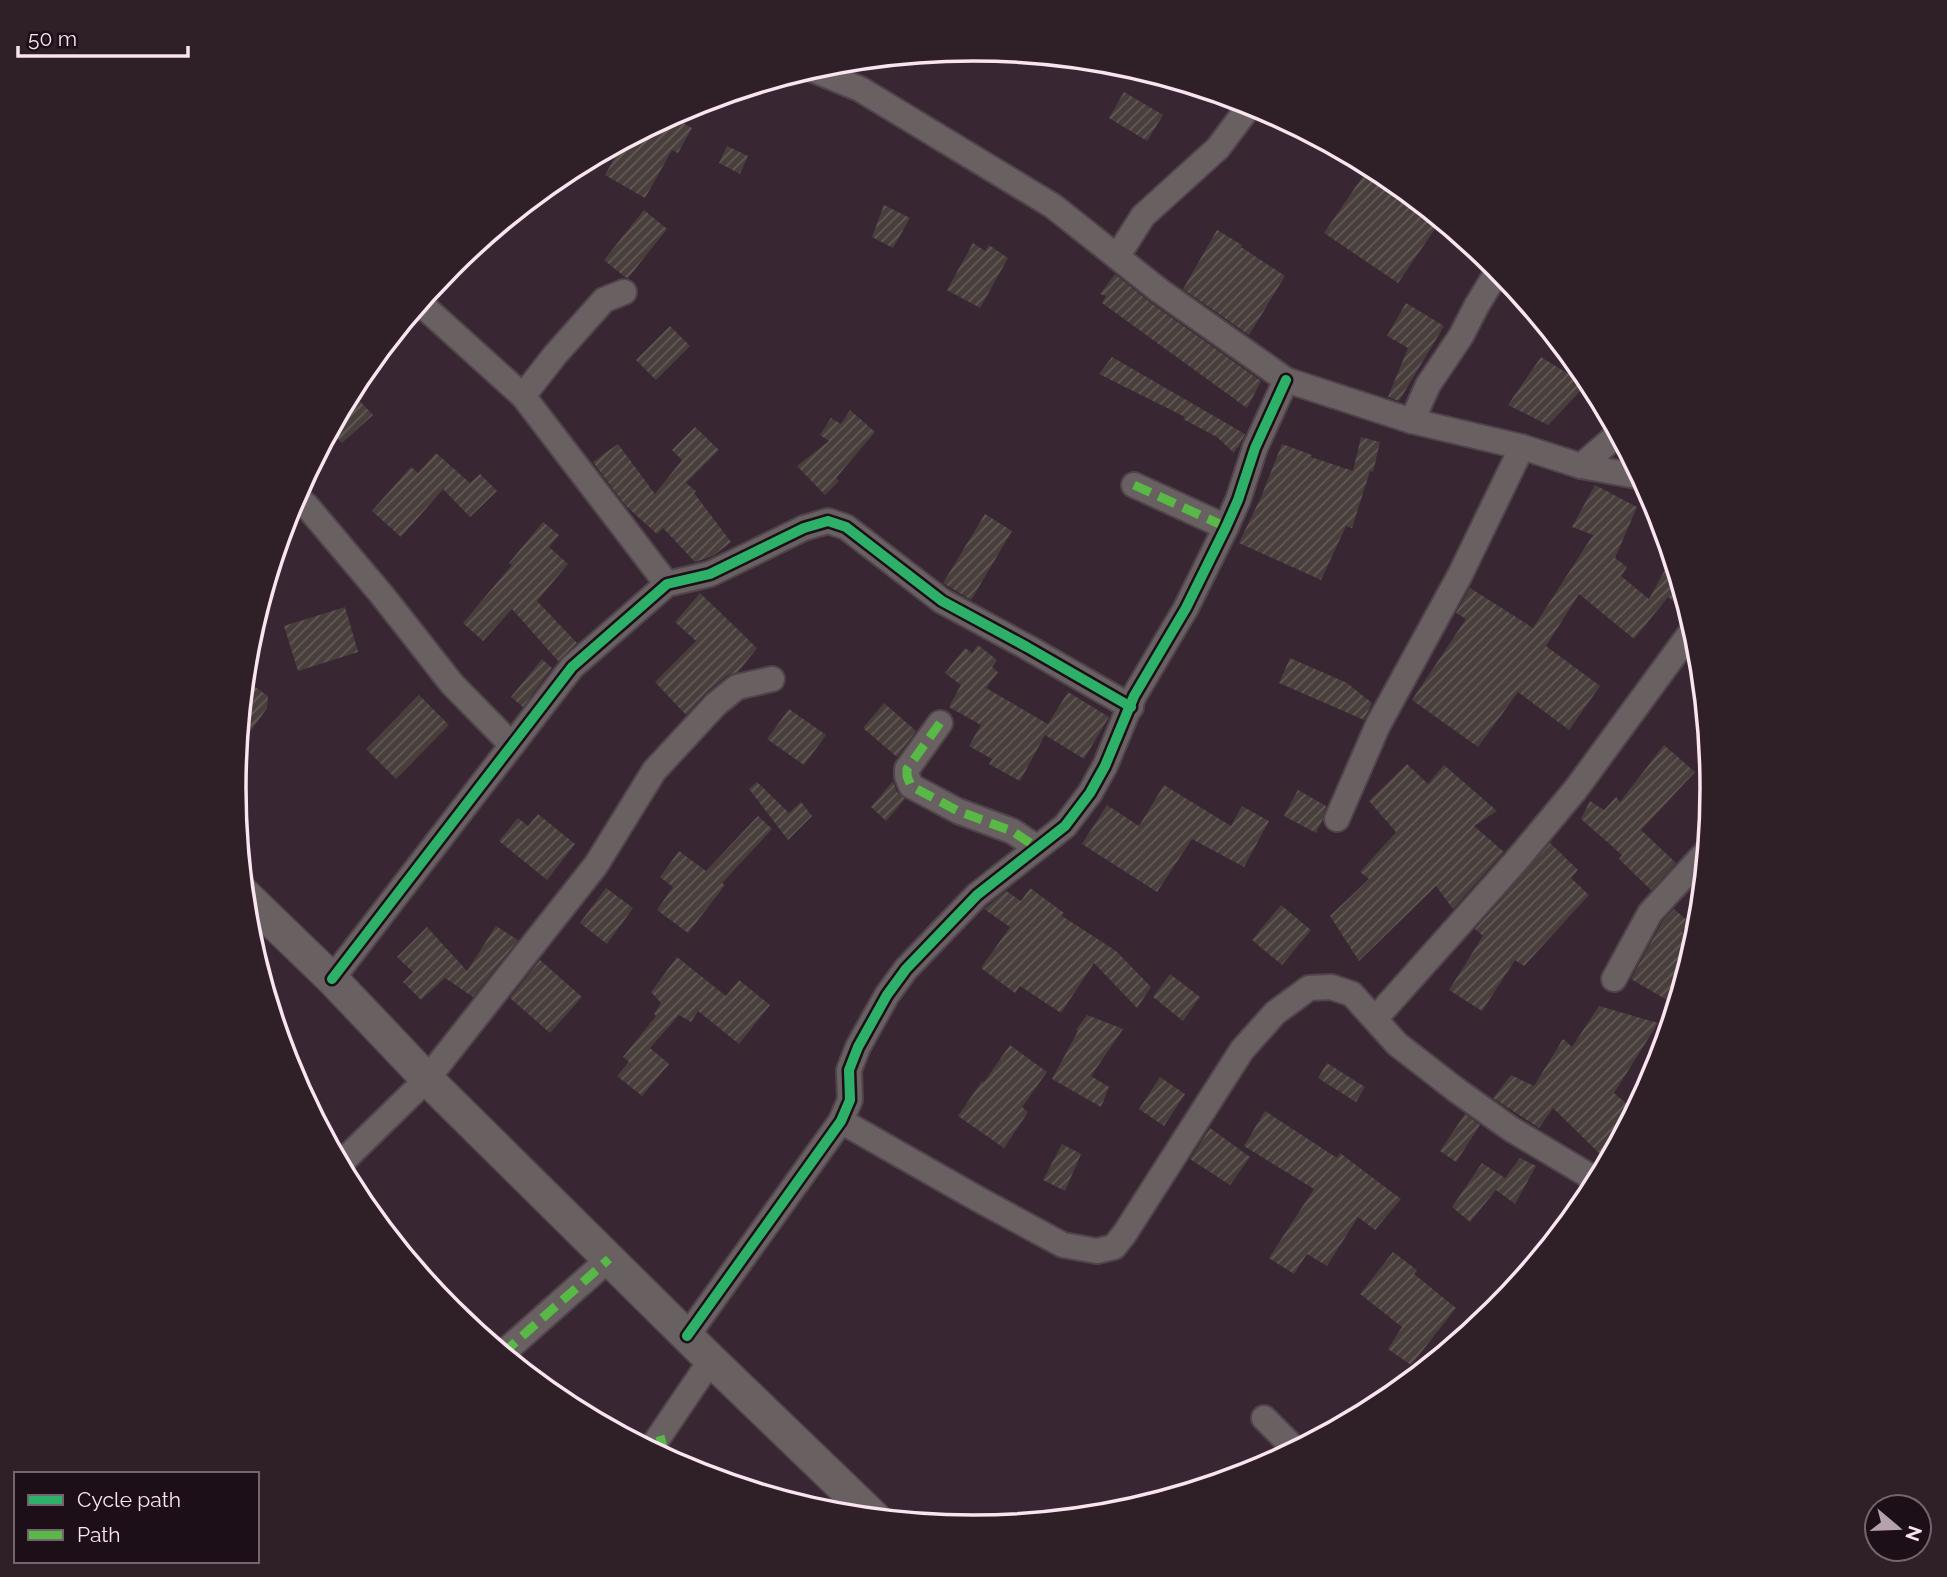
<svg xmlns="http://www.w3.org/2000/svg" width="1947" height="1577" viewBox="0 0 1947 1577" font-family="Raleway,sans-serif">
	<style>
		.building { fill: url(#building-hatch) }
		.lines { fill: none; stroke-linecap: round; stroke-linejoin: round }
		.minor-casing { stroke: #51434c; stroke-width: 28 }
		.tertiary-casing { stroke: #51434c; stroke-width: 35 }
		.minor { stroke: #696061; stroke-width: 24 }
		.tertiary { stroke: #696061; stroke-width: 32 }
		.quiet { stroke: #58b947; stroke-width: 9; stroke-dasharray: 18 9; stroke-linecap: butt }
		.cycleway-casing { stroke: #1d0f17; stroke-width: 15 }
		.cycleway { stroke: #2db169; stroke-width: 10 }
		.rim { fill: none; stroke: #fae4f0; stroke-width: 3.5 }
	</style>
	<defs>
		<pattern id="building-hatch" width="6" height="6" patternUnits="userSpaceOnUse" patternTransform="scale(1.75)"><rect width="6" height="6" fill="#483f3c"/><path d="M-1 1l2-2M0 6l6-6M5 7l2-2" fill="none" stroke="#635b58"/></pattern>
	</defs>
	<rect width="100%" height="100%" fill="#382732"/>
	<!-- building -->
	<g class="building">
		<path d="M1124,92L1163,115L1147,141L1109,118Z"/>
		<path d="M670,116L692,128L678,153L672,150L645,198L605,175L625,140Z"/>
		<path d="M727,146L748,156L740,174L719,163Z"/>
		<path d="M1370,166L1385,174L1441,220L1398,283L1324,233Z"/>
		<path d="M884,205L910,218L893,248L872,237Z"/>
		<path d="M644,210L667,229L628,278L625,277L604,260Z"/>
		<path d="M1217,230L1242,245L1241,247L1285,276L1249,335L1183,289Z"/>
		<path d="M973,243L985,251L989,245L1008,258L980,308L947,290Z"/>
		<path d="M1115,274L1151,303L1261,381L1247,408L1102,303L1106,296L1100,294Z"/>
		<path d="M1406,303L1444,326L1399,401L1388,397L1408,348L1387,336Z"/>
		<path d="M670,326L690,346L656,380L636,360Z"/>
		<path d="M1112,357L1245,434L1238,448L1237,447L1234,453L1217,437L1183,419L1185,417L1099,374Z"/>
		<path d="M1541,357L1586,385L1548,425L1508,405Z"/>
		<path d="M351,392L373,415L342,443L330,431Z"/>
		<path d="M850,410L875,432L836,478L839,481L825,495L797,466L829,441L820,435L831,418L841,424Z"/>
		<path d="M695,427L719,450L686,483L696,491L694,493L731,542L713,556L695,562L663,528L657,534L625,505L593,462L618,444L655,494L682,460L672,450Z"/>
		<path d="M1361,437L1380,442L1373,472L1370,471L1352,528L1346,526L1321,580L1239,543L1261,497L1282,444L1312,455L1311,457L1353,471Z"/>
		<path d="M436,453L470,483L480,474L497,491L470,517L443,489L401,537L372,511L411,467L418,473Z"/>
		<path d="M1595,485L1637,507L1615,558L1627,567L1621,576L1649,599L1672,557L1690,614L1668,597L1634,639L1579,594L1546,646L1600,686L1569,730L1518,692L1478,747L1412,700L1466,619L1456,613L1470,588L1533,628L1593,535L1572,527Z"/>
		<path d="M985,514L1012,531L971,600L943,583Z"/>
		<path d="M543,522L559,535L549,547L568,564L537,601L577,643L558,661L512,609L483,641L463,623L512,565L509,563Z"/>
		<path d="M700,593L757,648L738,672L728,675L707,692L686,715L655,682L696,641L675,622Z"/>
		<path d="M345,607L358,652L298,671L284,626Z"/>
		<path d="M978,645L997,660L992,667L998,672L986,688L1048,724L1068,692L1109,717L1084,759L1045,735L1020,781L989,764L992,759L969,746L981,725L949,707L961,685L945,673L965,648L972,653Z"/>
		<path d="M1290,658L1347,683L1372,703L1364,720L1279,683Z"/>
		<path d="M542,659L552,668L523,707L511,697Z"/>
		<path d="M245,680L268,696L267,708L238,749Z"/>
		<path d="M419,695L449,725L396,779L366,749Z"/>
		<path d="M884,703L916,731L897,757L863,728Z"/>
		<path d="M789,709L826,735L804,765L767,739Z"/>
		<path d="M1664,745L1695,772L1641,830L1676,863L1651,890L1619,859L1622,855L1581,819L1590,801L1604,810L1616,797L1620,802Z"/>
		<path d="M1407,764L1428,784L1444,765L1497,811L1474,826L1504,852L1453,909L1436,886L1359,961L1330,916L1369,879L1360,872L1396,832L1369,801Z"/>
		<path d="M893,781L897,792L905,799L886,821L871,807Z"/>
		<path d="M757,782L789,813L801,802L812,816L788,840L749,789Z"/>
		<path d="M1164,785L1231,826L1242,806L1269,821L1244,867L1192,839L1157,892L1082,844L1107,805L1139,826Z"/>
		<path d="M1298,790L1326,806L1322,821L1316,833L1284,816Z"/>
		<path d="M538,814L575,844L547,880L499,841L518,818L528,826Z"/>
		<path d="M758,816L772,829L722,883L725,885L688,933L657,910L673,887L660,877L679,851L706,871Z"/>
		<path d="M1550,843L1578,870L1571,878L1589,895L1524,966L1515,960L1482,1011L1449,990L1483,936L1475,929Z"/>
		<path d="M606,888L633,908L607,944L580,923Z"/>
		<path d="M1030,888L1064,913L1062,916L1116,951L1151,987L1137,1008L1094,963L1061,1013L1020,986L1015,993L981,968L1010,927L984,909L1006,891L1021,901Z"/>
		<path d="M1281,905L1311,930L1282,965L1252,940Z"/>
		<path d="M1674,909L1688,921L1682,932L1696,941L1677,1006L1631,979L1662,922Z"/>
		<path d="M496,926L518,940L473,997L445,978L421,1000L403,982L413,972L397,957L427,927L467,971Z"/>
		<path d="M677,957L726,996L739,980L770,1005L739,1044L698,1011L691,1022L679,1015L650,1048L669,1064L642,1096L617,1076L629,1062L623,1057L656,1016L654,1014L661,1003L651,992Z"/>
		<path d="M540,960L582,997L550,1033L510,998Z"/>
		<path d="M1170,974L1200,997L1183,1021L1153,997Z"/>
		<path d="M1599,1006L1658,1023L1614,1093L1635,1111L1624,1133L1603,1157L1553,1108L1539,1128L1493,1098L1511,1075L1534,1086L1563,1039L1572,1047Z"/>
		<path d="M1087,1015L1123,1029L1091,1076L1109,1087L1101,1107L1052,1079L1078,1031L1076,1030Z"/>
		<path d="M1010,1045L1047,1072L1022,1107L1028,1112L1004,1148L958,1116L982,1081L984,1082Z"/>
		<path d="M1327,1063L1365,1087L1356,1102L1318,1078Z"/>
		<path d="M1160,1077L1185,1094L1164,1126L1139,1109Z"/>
		<path d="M1265,1111L1337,1158L1340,1153L1401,1199L1375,1230L1358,1217L1327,1266L1307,1254L1294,1274L1269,1258L1314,1189L1244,1146Z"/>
		<path d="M1465,1114L1480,1125L1456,1162L1440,1151Z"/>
		<path d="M1210,1128L1250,1157L1230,1185L1190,1159Z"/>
		<path d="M1062,1144L1081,1154L1065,1191L1043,1180Z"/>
		<path d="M1520,1158L1536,1166L1515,1204L1496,1190L1470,1222L1452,1207L1482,1163L1505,1178Z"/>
		<path d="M1393,1252L1417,1270L1414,1274L1456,1308L1411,1365L1388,1349L1402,1327L1360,1294Z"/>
	</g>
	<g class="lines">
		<!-- minor casing -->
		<g class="minor-casing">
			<g id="minor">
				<path d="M811,69L860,89L1053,206L1160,291L1286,380L1412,421L1522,447L1581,466L1642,477"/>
				<path d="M1117,257L1143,216L1218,148L1251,104"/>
				<path d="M420,303L523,396L667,584"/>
				<path d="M523,396L555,355L604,300L624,292"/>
				<path d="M1412,421L1428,385L1461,336L1477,305L1499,269"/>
				<path d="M1581,466L1618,434"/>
				<path d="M1134,485L1226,527"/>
				<path d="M306,505L382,595L452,684L512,745"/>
				<path d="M940,723L907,769V776L911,786L958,811L1012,831L1036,847"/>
				<path d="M1337,819L1378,725L1460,575L1522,447"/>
				<path d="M332,979L572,667L667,584L710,574L804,528L828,521L846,527L942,601L1027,647L1131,707"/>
				<path d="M1614,979L1650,913L1707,851"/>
				<path d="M1375,1019L1516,861L1576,789L1694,628"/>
				<path d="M841,1121L978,1199L1063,1245L1097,1251L1114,1247L1125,1233L1242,1050L1275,1013L1309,988L1331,987L1352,994L1397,1044L1455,1089L1511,1129L1598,1181"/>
				<path d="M340,1164L427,1079L596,865L654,771L716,704L737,687L772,679"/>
				<path d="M687,1336L841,1121L850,1100L849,1070L858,1047L887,995L906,969L977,895L1065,826L1090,793L1105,766L1134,696L1186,608L1226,527L1238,500L1255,448L1286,380"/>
				<path d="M502,1354L609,1259"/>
				<path d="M1264,1418L1296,1450"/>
				<path d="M650,1450L711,1360"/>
			</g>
		</g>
		<!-- tertiary casing -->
		<g class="tertiary-casing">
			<path id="tertiary" d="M244,894L332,979L427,1079L711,1360L875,1518"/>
		</g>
		<!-- minor -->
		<use href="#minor" class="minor"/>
		<!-- tertiary -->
		<use href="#tertiary" class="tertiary"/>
		<!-- quiet -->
		<g class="quiet">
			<path d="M821,73L825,65"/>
			<path d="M1134,485L1226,527"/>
			<path d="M940,723L907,769V776L911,786L958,811L1012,831L1036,847"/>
			<path d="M502,1354L609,1259"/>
			<path d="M660,1436L666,1459"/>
		</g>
		<!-- cycleway casing -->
		<g class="cycleway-casing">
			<g id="cycleway">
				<path d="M332,979L572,667L667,584L710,574L804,528L828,521L846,527L942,601L1027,647L1131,707"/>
				<path d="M687,1336L841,1121L850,1100L849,1070L858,1047L887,995L906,969L977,895L1065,826L1090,793L1105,766L1134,696L1186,608L1226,527L1238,500L1255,448L1286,380"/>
			</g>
		</g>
		<!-- cycleway -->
		<use href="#cycleway" class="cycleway"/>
	</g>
	<!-- crop -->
	<path d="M0 0H1947V1577H0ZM246 788a727 727 0 1 1 1454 0a727 727 0 1 1-1454 0Z" fill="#2f2028" fill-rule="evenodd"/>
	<path class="rim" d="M246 788a727 727 0 1 1 1454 0a727 727 0 1 1-1454 0Z"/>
	<!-- legend -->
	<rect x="14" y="1472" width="245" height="91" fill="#1d0f17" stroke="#75646e" stroke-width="2"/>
	<rect x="28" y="1495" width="35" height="10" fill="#2db169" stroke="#75646e" stroke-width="2"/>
	<text x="77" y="1507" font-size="21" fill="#fae4f0">Cycle path</text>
	<rect x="28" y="1530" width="35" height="10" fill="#58b947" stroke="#75646e" stroke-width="2"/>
	<text x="77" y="1542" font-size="21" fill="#fae4f0">Path</text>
	<!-- north arrow -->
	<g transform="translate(1898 1528) rotate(109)"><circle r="33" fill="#1d0f17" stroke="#75646e" stroke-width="2"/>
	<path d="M0-5L12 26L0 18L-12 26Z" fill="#b6a2ae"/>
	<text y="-10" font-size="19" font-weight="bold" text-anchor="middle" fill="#fae4f0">N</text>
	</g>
	<!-- scale -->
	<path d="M18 46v10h170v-10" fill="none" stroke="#fae4f0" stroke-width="3.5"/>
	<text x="28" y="46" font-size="21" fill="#fae4f0" stroke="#1d0f17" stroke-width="5" paint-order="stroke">50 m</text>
</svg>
